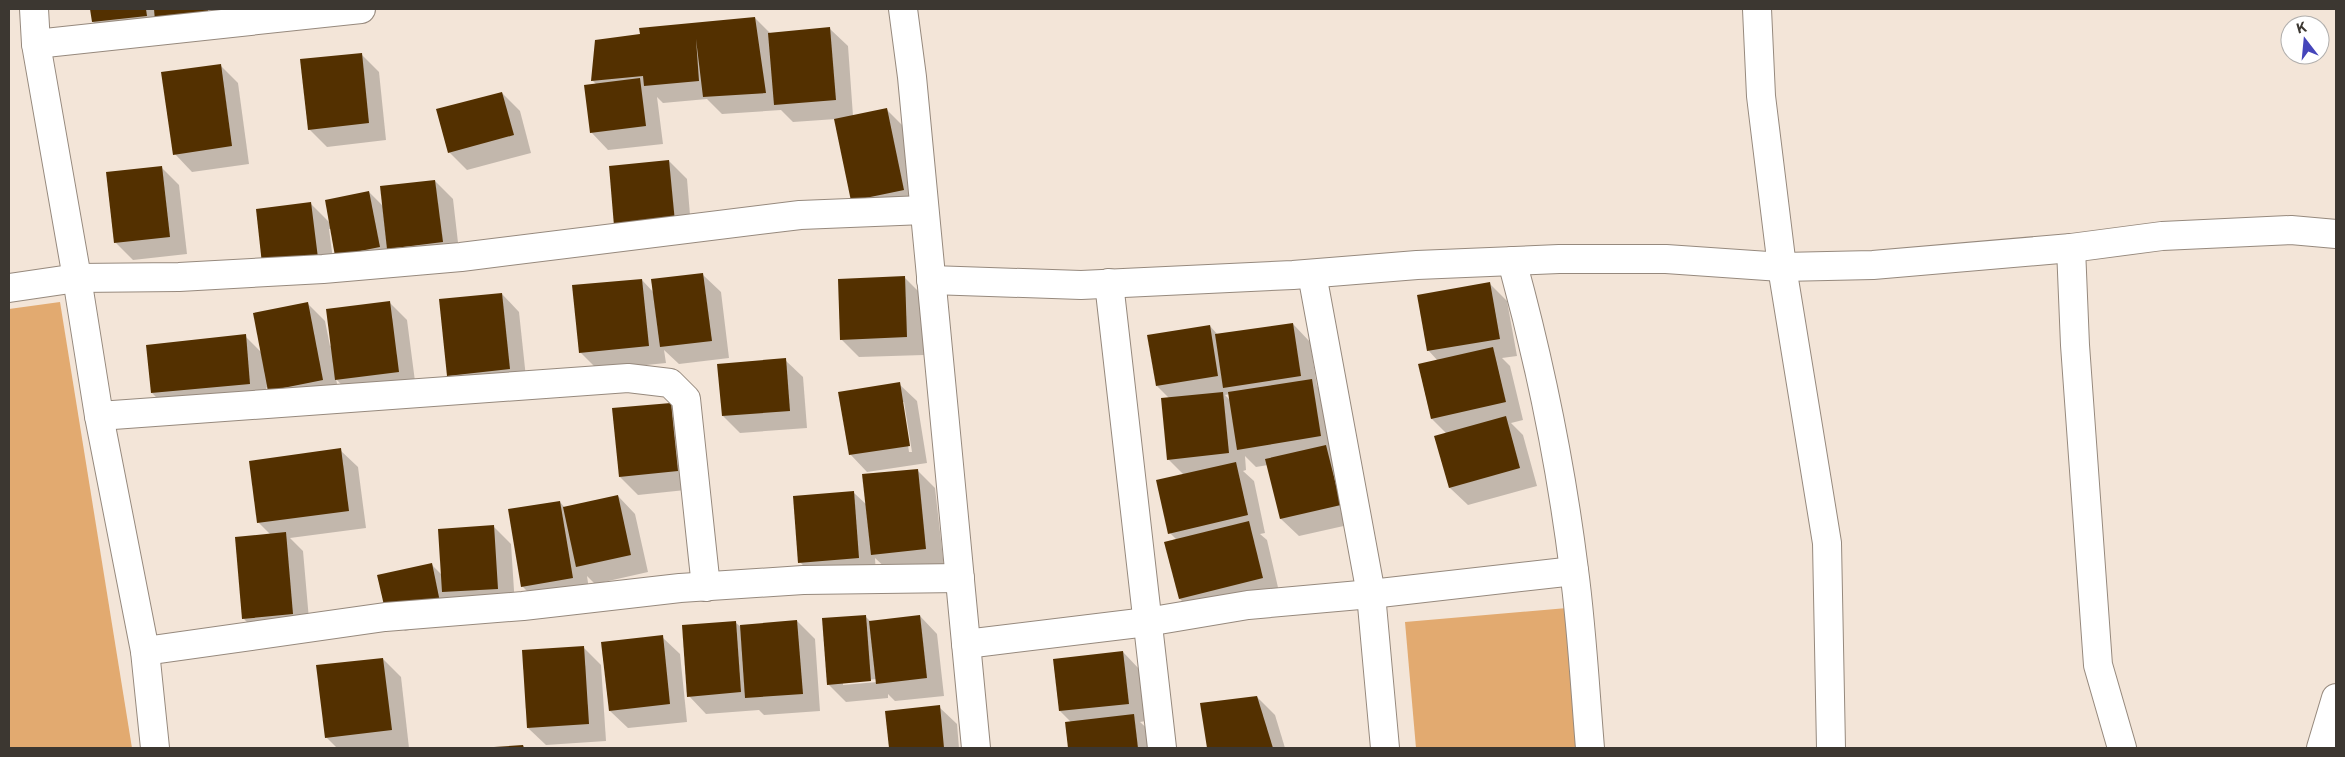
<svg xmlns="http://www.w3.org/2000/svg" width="2345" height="757" viewBox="0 0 2345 757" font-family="'Public Sans',sans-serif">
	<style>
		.green { fill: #e2aa70 }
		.shadow { fill: #0003; fill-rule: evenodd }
		.building { fill: #533000 }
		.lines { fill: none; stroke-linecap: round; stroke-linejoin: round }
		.minor-casing { stroke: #96897d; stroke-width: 30 }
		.minor { stroke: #fff; stroke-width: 28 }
	</style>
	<rect width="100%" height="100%" fill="#f3e5d8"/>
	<!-- green -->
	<g class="green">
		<path d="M60,302L132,748H9V309Z"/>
		<path d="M1567,608L1577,748H1416L1405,622Z"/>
	</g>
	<!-- shadow -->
	<g class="shadow">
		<path d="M92,9H222L225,31L111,40L93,22Z"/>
		<path d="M755,18L771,34L830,29L848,46L853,116L886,109L904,127L921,208L852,200L836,119L793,122L781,110L722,114L707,99L663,103L657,97L663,144L608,150L591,132L597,85L592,80L596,41Z"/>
		<path d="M361,54L379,72L386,140L327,147L309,129Z"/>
		<path d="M220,65L238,83L249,164L192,172L175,154Z"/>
		<path d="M502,93L520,111L531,153L467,170L449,152Z"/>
		<path d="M669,161L687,179L692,239L633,243Z"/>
		<path d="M161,167L179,185L187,254L133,260L115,242Z"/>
		<path d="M435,181L453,199L460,260L354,273L331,229H329L335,275L281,281L311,204L330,223L369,192L384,207Z"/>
		<path d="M703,275L721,292L729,358L679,364L664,350L666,363L598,370L580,352L642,280L654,293Z"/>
		<path d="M905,278L922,295L924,355L859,357L841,339Z"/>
		<path d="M1490,284L1507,301L1517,356L1502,358L1510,366L1523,420L1511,423L1523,435L1537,486L1468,505L1450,488L1447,434L1432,419L1420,365L1438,361L1428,350Z"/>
		<path d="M502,294L519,312L527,387L466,393L448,375Z"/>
		<path d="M307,303L325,321L330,346L390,303L407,320L416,389L353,397L336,379L340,397L286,408L266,387L267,401L170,411L152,393L245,336L261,352Z"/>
		<path d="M1293,324L1310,342L1317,386L1329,398L1357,523L1299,536L1281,519L1268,465L1256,467L1245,456L1246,470L1243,471L1254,481L1265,533L1260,534L1267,540L1280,596L1197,616L1180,599L1177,540L1170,533L1184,475L1168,459L1170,399L1157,386L1210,326L1218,335ZM1230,394L1231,401L1225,395Z"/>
		<path d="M785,360L803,377L807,428L740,433L723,416Z"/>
		<path d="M899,384L917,401L927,463L867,472L850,454ZM902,402H904L912,452H909Z"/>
		<path d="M671,404L688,422L695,489L638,495L620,477Z"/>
		<path d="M340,450L358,467L366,528L290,538L303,551L310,631L261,636L244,619L271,535L258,522Z"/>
		<path d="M917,470L935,488L944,567L890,572L875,558L876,575L817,580L800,562L854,493L867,505Z"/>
		<path d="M618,496L635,514L648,572L595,584L587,576L590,596L540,604L522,586L560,502L565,508Z"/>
		<path d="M494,527L511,544L515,606L405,631L387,613L432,565L442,575Z"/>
		<path d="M865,616L871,622L920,616L937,634L944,696L895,701L888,694V698L846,702L828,684ZM877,679V682L843,685V682Z"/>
		<path d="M797,621L815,639L820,711L764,715L759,710L706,714L689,696L735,622L742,628Z"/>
		<path d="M662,637L680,654L687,722L628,728L610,711Z"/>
		<path d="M583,647L601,665L606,741L546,745L528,728Z"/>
		<path d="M1123,652L1140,670L1146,721L1140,722L1152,733L1153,748H1069L1067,723H1072L1060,711Z"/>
		<path d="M383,659L401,677L409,748H337L326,737Z"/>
		<path d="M1257,697L1275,715L1285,748H1209L1201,704Z"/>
		<path d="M939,707L957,724L959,748H890L886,712Z"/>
	</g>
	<!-- building -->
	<g class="building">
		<path d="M90,9H146L147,16L92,22Z"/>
		<path d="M154,9H208V13L155,21Z"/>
		<path d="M755,17L766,93L703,97L696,39L699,81L644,86L643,76L591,81L595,40L640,34L639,28Z"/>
		<path d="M830,27L836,100L774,105L768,33Z"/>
		<path d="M362,53L369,123L308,130L300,59Z"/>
		<path d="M221,64L232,146L173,155L161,72Z"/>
		<path d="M640,78L646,126L590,133L584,85Z"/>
		<path d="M502,92L514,135L448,153L436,109Z"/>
		<path d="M887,108L904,190L851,201L834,119Z"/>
		<path d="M669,160L675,222L614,226L609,166Z"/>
		<path d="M162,166L170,237L114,243L106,172Z"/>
		<path d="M435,180L443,242L387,249L380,186Z"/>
		<path d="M369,191L380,247L335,256L325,200Z"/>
		<path d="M311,202L318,258L262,264L256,209Z"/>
		<path d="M703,273L712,341L660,347L651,279Z"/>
		<path d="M905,276L907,337L840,340L838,279Z"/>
		<path d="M642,279L649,346L579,353L572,285Z"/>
		<path d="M1490,282L1500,339L1427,351L1417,295Z"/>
		<path d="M502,293L510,369L447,376L439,299Z"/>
		<path d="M390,301L399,372L335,380L326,309Z"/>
		<path d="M308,302L323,380L268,391L253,313Z"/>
		<path d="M1293,323L1301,376L1223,388L1215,334Z"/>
		<path d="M1210,325L1218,376L1156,386L1147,335Z"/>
		<path d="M246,334L250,384L151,393L146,345Z"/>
		<path d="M1493,347L1506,402L1431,419L1418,364Z"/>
		<path d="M786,358L790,411L722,416L717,364Z"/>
		<path d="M1312,379L1321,436L1237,450L1228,392Z"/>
		<path d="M900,382L910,446L849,455L838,392Z"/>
		<path d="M1223,392L1229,453L1167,460L1161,398Z"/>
		<path d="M671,403L678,471L619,477L612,408Z"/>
		<path d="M1506,416L1520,468L1449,488L1434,436Z"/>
		<path d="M1326,445L1341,505L1280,519L1265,459Z"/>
		<path d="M341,448L349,511L257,523L249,461Z"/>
		<path d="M1236,462L1248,515L1168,534L1156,480Z"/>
		<path d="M918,469L926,549L871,555L862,474Z"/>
		<path d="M854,491L859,558L798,563L793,496Z"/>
		<path d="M618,495L631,555L576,567L563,507Z"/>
		<path d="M560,501L573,578L521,587L508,509Z"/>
		<path d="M1249,521L1263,578L1179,599L1164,542Z"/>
		<path d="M494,525L498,589L442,592L438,529Z"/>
		<path d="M286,532L293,614L242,619L235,537Z"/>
		<path d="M432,563L440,602L386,614L377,575Z"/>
		<path d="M866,615L871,681L827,685L822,618Z"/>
		<path d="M920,615L927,678L876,684L869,621Z"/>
		<path d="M797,620L803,694L745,698L740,625Z"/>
		<path d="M736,621L741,692L687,697L682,625Z"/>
		<path d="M663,635L670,704L609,711L601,642Z"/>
		<path d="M584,646L589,724L527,728L522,650Z"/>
		<path d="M1123,651L1129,704L1059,711L1053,659Z"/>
		<path d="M383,658L392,730L325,738L316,665Z"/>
		<path d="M1257,696L1273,748H1207L1200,703Z"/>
		<path d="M940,705L944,748H889L885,711Z"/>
		<path d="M1134,714L1138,748H1068L1065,722Z"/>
		<path d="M523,745L524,748H494V747Z"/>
	</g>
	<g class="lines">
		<!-- minor casing -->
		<g class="minor-casing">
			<g id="minor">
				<path d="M34,9L36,44L77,278L99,416L145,651L155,748"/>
				<path d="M903,9L912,77L976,748"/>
				<path d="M1757,9L1761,96L1782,267L1827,543L1831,748"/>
				<path d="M36,44L361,9"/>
				<path d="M2071,248L2075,345L2098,665L2122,748"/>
				<path d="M1512,261C1540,363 1561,466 1574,570C1582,629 1585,689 1590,748"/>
				<path d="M1312,274L1371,594L1385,748"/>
				<path d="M931,280L1081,285L1293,275L1417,265L1559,259H1666L1782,267L1873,265L2071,248L2162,236L2291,230L2336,234"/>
				<path d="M1109,283L1162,748"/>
				<path d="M9,288L77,278L179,277L323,269L461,257L800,215L924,210"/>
				<path d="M99,416L628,378L670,383L686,399L706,587"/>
				<path d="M966,644L1147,622L1248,605L1371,594L1574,571"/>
				<path d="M145,651L385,617L523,606L680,588L803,580L960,578"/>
				<path d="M2321,748L2336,698"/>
			</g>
		</g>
		<!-- minor -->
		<use href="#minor" class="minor"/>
	</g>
	<!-- border -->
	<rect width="2345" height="757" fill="none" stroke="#3c3731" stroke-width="20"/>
	<!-- north arrow -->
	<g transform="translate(2305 40) rotate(344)"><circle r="24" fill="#ffffff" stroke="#b1afad"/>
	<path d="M0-4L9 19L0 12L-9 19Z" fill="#4545ba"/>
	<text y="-8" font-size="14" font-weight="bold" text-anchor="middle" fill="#3c3731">K</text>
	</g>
</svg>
